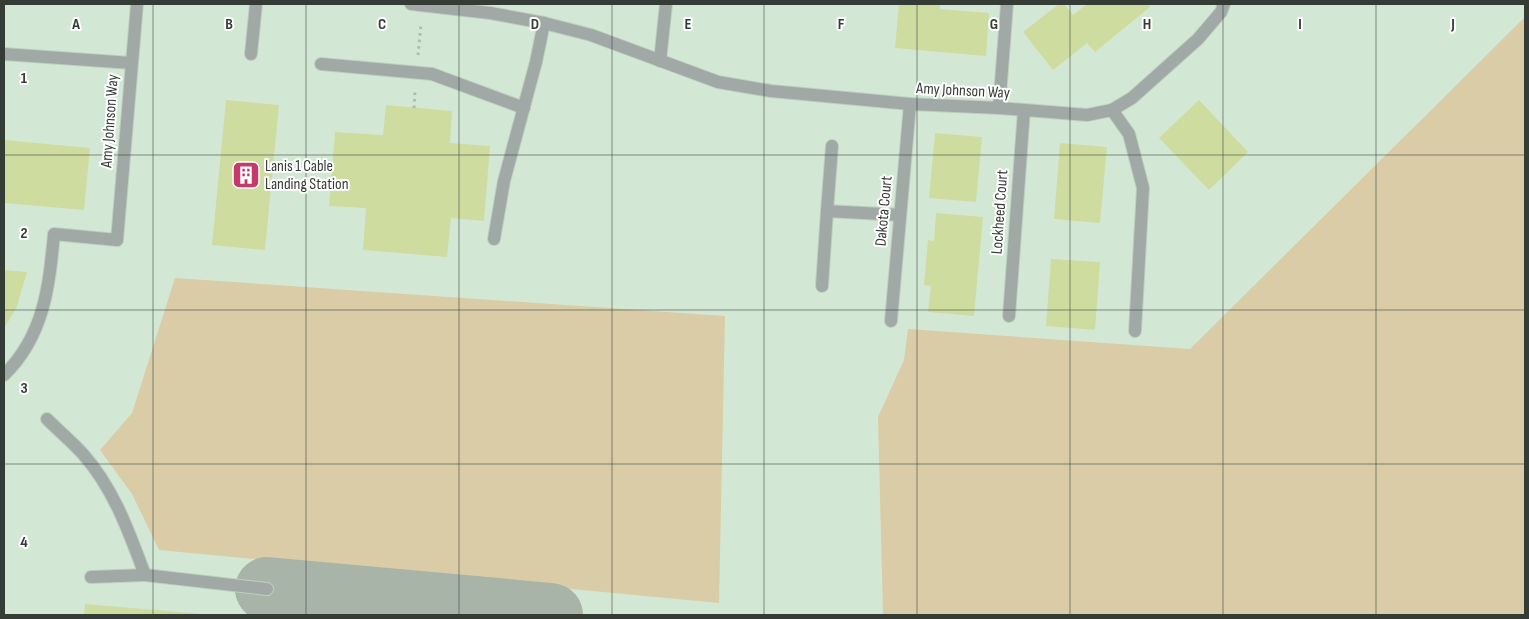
<svg xmlns="http://www.w3.org/2000/svg" width="1529" height="619" viewBox="0 0 1529 619" font-family="'Sofia Sans Condensed',sans-serif">
	<style>
		.built { fill: #d3e8d4 }
		.green { fill: #dacca6 }
		.lines { fill: none; stroke-linecap: round; stroke-linejoin: round }
		.taxiway { stroke: #a8b4a8; stroke-width: 64 }
		.building { fill: #cfdc9f }
		.lane-casing { stroke: #c0cec0; stroke-width: 14 }
		.street-casing { stroke: #c0cec0; stroke-width: 14 }
		.path { stroke: #aebbaf; stroke-width: 3; stroke-dasharray: 2.5 4; stroke-linecap: butt }
		.lane { stroke: #a0a9a6; stroke-width: 12 }
		.street { stroke: #a0a9a6; stroke-width: 12 }
		.grid { fill: none; stroke: #353c36; stroke-width: 1; stroke-opacity: 0.55 }
		.labels { text-anchor: middle; dominant-baseline: central; stroke-width: 4; stroke-linejoin: round; paint-order: stroke }
		.street-label { font-size: 16px; fill: #353c36; stroke: #fff }
		.poi-label { font-size: 16px; fill: #353c36; stroke: #fff; text-anchor: start }
		.grid-label { font-size: 16px; text-anchor: middle; font-weight: bold; fill: #353c36; stroke: #fff; stroke-width: 4; stroke-linejoin: round; paint-order: stroke }
	</style>
	<rect width="100%" height="100%" fill="#e3f2e3"/>
	<!-- built -->
	<rect class="built" x="4" y="4" width="1521" height="611"/>
	<!-- green -->
	<g class="green">
		<path d="M1525,17V615H883L878,417L904,360L908,329L1190,349Z"/>
		<path d="M175,278L725,316L719,603L159,550L132,494L100,450L132,413Z"/>
	</g>
	<g class="lines">
		<!-- taxiway -->
		<path class="taxiway" d="M267,589L551,615"/>
	</g>
	<!-- building -->
	<g class="building">
		<path d="M899,4H940V9L989,13L986,56L895,48Z"/>
		<path d="M1059,4H1064L1073,15L1087,4H1148L1150,7L1095,52L1087,43L1053,70L1023,32Z"/>
		<path d="M226,100L279,105L265,250L212,245Z"/>
		<path d="M1199,100L1248,152L1209,190L1159,138Z"/>
		<path d="M386,105L452,111L450,143L490,146L484,221L451,218L447,257L363,250L366,208L329,206L335,132L383,135Z"/>
		<path d="M935,133L982,137L976,202L929,198Z"/>
		<path d="M4,140L90,148L84,210L4,203Z"/>
		<path d="M1060,143L1107,147L1100,223L1054,219Z"/>
		<path d="M936,213L983,217L974,316L928,312L931,286L924,285L928,240L934,241Z"/>
		<path d="M1051,259L1100,262L1095,330L1046,326Z"/>
		<path d="M4,270L27,272L16,309L4,328Z"/>
		<path d="M85,604L203,614V615H84Z"/>
	</g>
	<g class="lines">
		<!-- lane casing -->
		<g class="lane-casing">
			<g id="lane">
				<path d="M251,54L256,4"/>
				<path d="M321,64L432,74L524,108"/>
				<path d="M1112,110L1129,134L1143,188L1135,331"/>
				<path d="M827,211L832,146"/>
				<path d="M494,239L504,181L536,62L544,23"/>
				<path d="M822,286L827,211L900,215"/>
				<path d="M4,375C44,336 49,287 54,234L117,240"/>
				<path d="M47,419C59,431 72,442 83,454C114,489 129,532 145,575L267,589"/>
				<path d="M91,577L145,575"/>
			</g>
		</g>
		<!-- street casing -->
		<g class="street-casing">
			<g id="street">
				<path d="M411,4L490,13L544,23L591,35L718,82L771,91L910,104L999,108L1087,115L1112,110L1132,98L1198,39L1221,12L1224,4"/>
				<path d="M4,54L131,63"/>
				<path d="M660,61L666,4"/>
				<path d="M999,108L1007,4"/>
				<path d="M117,240L137,4"/>
				<path d="M1009,316L1024,110"/>
				<path d="M891,321L910,104"/>
			</g>
		</g>
		<!-- path -->
		<g class="path">
			<path d="M418,55L421,24"/>
			<path d="M414,108L415,91"/>
		</g>
		<!-- lane -->
		<use href="#lane" class="lane"/>
		<!-- street -->
		<use href="#street" class="street"/>
	</g>
	<!-- grid -->
	<path class="grid" d="M153,4V615M306,4V615M459,4V615M612,4V615M764,4V615M917,4V615M1070,4V615M1223,4V615M1376,4V615M4,155H1525M4,310H1525M4,464H1525"/>
	<!-- icons -->
	<defs>
		<g id="building-square" transform="scale(1.4375)"><rect x="-9" y="-9" width="18" height="18" rx="4" fill="#c63a6b" stroke="#fff"/><path d="M-4-6H4V6H1V3H-1V6H-4ZM-2.5-4.3h1.7v1.8h-1.7ZM.8-4.3h1.7v1.8H.8ZM-2.5-1h1.7V.8h-1.7ZM.8-1h1.7V.8H.8Z" fill="#fff"/></g>
	</defs>
	<g fill-rule="evenodd">
		<use href="#building-square" x="246" y="175"/>
	</g>
	<g class="labels">
		<!-- street labels -->
		<g class="street-label">
			<text transform="translate(963 91) rotate(3)">Amy Johnson Way</text>
			<text transform="translate(110 121) rotate(-86)">Amy Johnson Way</text>
			<text transform="translate(884 211) rotate(-85)">Dakota Court</text>
			<text transform="translate(1000 212) rotate(-86)">Lockheed Court</text>
		</g>
		<!-- poi labels -->
		<g class="poi-label">
			<text x="265" y="166">Lanis 1 Cable<tspan x="265" dy="18">Landing Station</tspan></text>
		</g>
	</g>
	<g class="grid-label">
		<text x="76" y="29">A</text>
		<text x="229" y="29">B</text>
		<text x="382" y="29">C</text>
		<text x="535" y="29">D</text>
		<text x="688" y="29">E</text>
		<text x="841" y="29">F</text>
		<text x="994" y="29">G</text>
		<text x="1147" y="29">H</text>
		<text x="1300" y="29">I</text>
		<text x="1453" y="29">J</text>
		<text x="24" y="83">1</text>
		<text x="24" y="238">2</text>
		<text x="24" y="393">3</text>
		<text x="24" y="547">4</text>
	</g>
	<!-- border -->
	<rect width="1529" height="619" fill="none" stroke="#353c36" stroke-width="10"/>
</svg>
